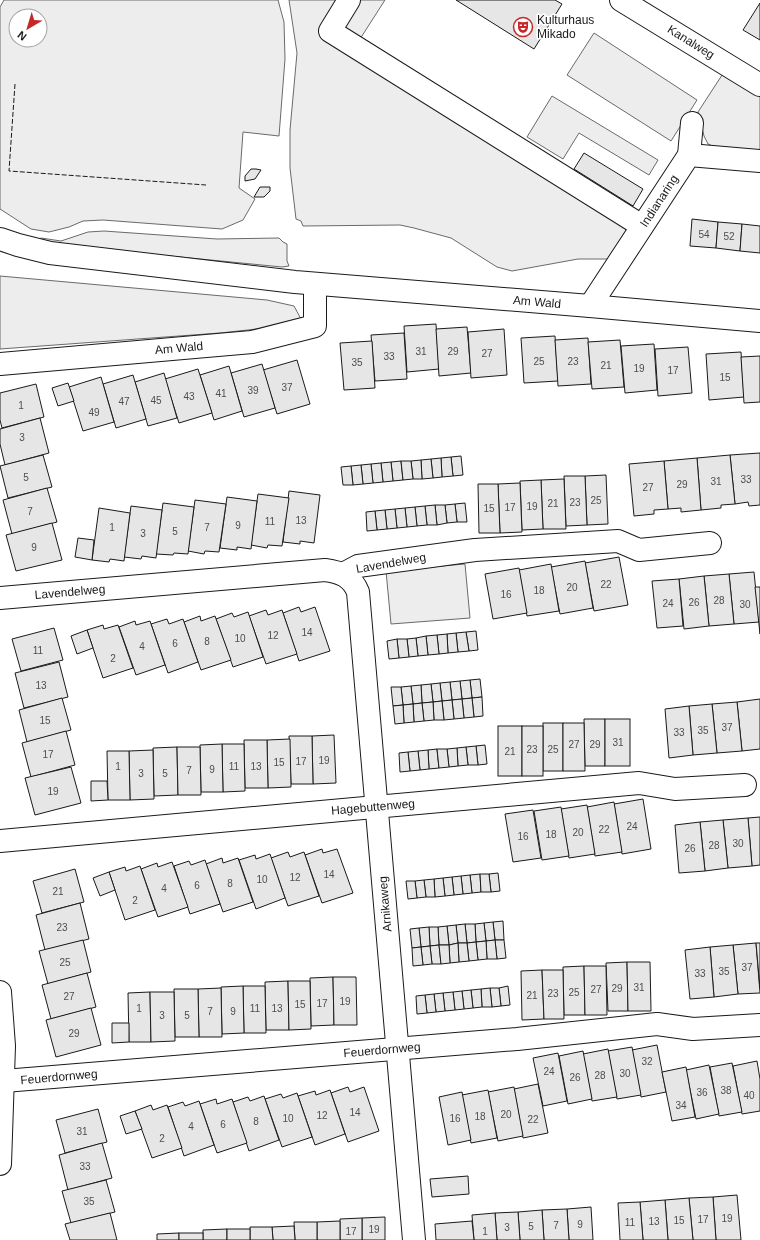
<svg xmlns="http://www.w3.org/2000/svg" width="760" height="1240" viewBox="0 0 760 1240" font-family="Arial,sans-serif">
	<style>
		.built { fill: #ededed; stroke: #6a6a6a; fill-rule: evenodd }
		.building { fill: #e6e6e6; stroke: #1a1a1a }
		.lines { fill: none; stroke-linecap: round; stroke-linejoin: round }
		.minor-casing { stroke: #1a1a1a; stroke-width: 24 }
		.major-casing { stroke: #1a1a1a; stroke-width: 24 }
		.minor { stroke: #fff; stroke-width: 22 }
		.major { stroke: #fff; stroke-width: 22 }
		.fence { stroke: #1a1a1a; stroke-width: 1; stroke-dasharray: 5 2; stroke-linecap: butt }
		.labels { text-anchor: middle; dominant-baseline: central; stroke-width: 3; stroke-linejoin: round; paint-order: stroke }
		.number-label { font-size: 10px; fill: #4d4d4d }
		.poi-label { font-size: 12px; fill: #1a1a1a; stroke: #fff; text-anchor: start }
		.street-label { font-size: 12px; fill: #1a1a1a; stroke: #fff }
	</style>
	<rect width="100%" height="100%" fill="#fff"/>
	<!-- built -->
	<g class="built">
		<path d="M4,0H278L284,22L285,59L279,136L243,132L239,188L255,199L243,220L222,229L103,220L83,221L69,227L49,232L31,229L0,209V7ZM16,16H40V40H16Z"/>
		<path d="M289,0H385L351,53L628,227L609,259H578L512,271L497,267L451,238L414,228L400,225L303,226L301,221L296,219L290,168V130L297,53Z"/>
		<path d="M594,33L697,100L671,141L567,75Z"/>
		<path d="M724,72L760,95V151L715,147L708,144L704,136L698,112Z"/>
		<path d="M552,96L658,160L649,175L579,133L563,159L527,137Z"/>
		<path d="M104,231L217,239L279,238L283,242L287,244V261L289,266L282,267L68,246L37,241L41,238L61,241L88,232Z"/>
		<path d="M0,276L267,300L294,306L301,319L284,326L220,333L0,349Z"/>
		<path d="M465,564L470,618L391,624L386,571Z"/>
	</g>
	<!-- building -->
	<g class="building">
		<path d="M456,0H555L562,4L534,49Z"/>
		<path d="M760,3V40L743,30Z"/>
		<path d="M584,153L643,189L633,206L574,169Z"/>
		<path d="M251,169H256L261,170L255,179L245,181V176Z"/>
		<path d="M260,187H270V191L264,197H254Z"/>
		<path d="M692,219L718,222L716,248L690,246Z"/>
		<path d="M718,222L742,224L740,251L716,248Z"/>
		<path d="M742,224L760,226V253L740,251Z"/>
		<path d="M436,324L439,369L407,372L404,326Z"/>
		<path d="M467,327L471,373L439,376L436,329Z"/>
		<path d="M504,329L507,375L471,378L468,332Z"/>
		<path d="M404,333L407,379L375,381L371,335Z"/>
		<path d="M555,336L558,381L524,383L521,338Z"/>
		<path d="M588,338L591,384L558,386L555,340Z"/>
		<path d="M620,340L624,387L592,389L588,342Z"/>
		<path d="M372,341L375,388L344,390L340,343Z"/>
		<path d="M654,344L657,390L625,393L621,346Z"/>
		<path d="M688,347L692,393L658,396L655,349Z"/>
		<path d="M741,352L744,397L709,400L706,354Z"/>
		<path d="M760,356V402L744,403L741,357Z"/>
		<path d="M297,360L310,404L277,414L263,370Z"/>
		<path d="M262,364L275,408L244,417L231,373Z"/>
		<path d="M229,366L242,411L214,420L200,375Z"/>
		<path d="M198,369L212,413L179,423L165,379Z"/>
		<path d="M164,373L177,418L148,426L135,382Z"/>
		<path d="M133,375L146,419L116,428L103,384Z"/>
		<path d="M101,377L114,422L83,431L69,387Z"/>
		<path d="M68,383L74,401L58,406L52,388Z"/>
		<path d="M36,384L44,417L2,428L0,420V393Z"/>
		<path d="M40,418L49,453L5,465L0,444V429Z"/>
		<path d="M760,453V505L749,506L748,502L735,504L730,455Z"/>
		<path d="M43,455L52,487L8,498L0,466Z"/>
		<path d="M730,455L735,504L721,505V508L701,510L697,458Z"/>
		<path d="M461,456L463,475L453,476L451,457Z"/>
		<path d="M451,457L453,476L442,477L441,458Z"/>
		<path d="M441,458L442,477L433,478L431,459Z"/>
		<path d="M697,458L701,510L681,512V508L668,509L664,461Z"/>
		<path d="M431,459L433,478L422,479L421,460Z"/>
		<path d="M421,460L422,479H413L411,461Z"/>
		<path d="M401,461L403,480L393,481L391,462Z"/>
		<path d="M401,461H411L413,479L403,480Z"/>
		<path d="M664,461L668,509L654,510V514L634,516L629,464Z"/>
		<path d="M391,462L393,481L383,482L381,463Z"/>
		<path d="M381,463L383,482L373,483L371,464Z"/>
		<path d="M371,464L373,483L363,484L361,465Z"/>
		<path d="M361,465L363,484L353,485L351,466Z"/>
		<path d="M351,466L353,485H343L341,467Z"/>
		<path d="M606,475L608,524L587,525L585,476Z"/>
		<path d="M564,476H585L587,525L566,526Z"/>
		<path d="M564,479L566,529H543L541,480Z"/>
		<path d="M541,480L543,529L522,530L520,481Z"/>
		<path d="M520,483L522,532L500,533L498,484Z"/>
		<path d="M478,484H498L500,533H479Z"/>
		<path d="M47,488L57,522L12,534L3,500Z"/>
		<path d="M289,491L320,495L314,543L300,541V544L283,542Z"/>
		<path d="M258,494L289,498L282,546L268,545L267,548L251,545Z"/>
		<path d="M227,497L257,501L251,549L237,547V550L220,548Z"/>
		<path d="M195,500L226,504L219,552L205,551L204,554L188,551Z"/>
		<path d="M163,503L194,507L188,554L174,553L173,555L156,554Z"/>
		<path d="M465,503L467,522H457L455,504Z"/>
		<path d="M455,504L457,522L447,523L445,505Z"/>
		<path d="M435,505H445L447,523L437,525Z"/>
		<path d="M435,505L437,525H427L425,506Z"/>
		<path d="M131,506L162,510L156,558L142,556L141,559L124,557Z"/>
		<path d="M425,506L427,525L417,526L415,507Z"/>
		<path d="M415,507L417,526L407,527L405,508Z"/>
		<path d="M99,508L130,513L124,561L110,559L109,562L92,560Z"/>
		<path d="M405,508L407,527L397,528L395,509Z"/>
		<path d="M395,509L397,528L387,529L385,510Z"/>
		<path d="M385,510L387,529L377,530L375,511Z"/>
		<path d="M375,511L377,530L367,531L366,512Z"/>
		<path d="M52,523L62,560L16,571L6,535Z"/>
		<path d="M78,538L94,540L92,560L75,557Z"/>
		<path d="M619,557L628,605L594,611L585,563Z"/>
		<path d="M585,561L593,608L560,614L551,567Z"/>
		<path d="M551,564L559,611L527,616L519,570Z"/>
		<path d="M519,568L527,613L493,619L485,574Z"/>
		<path d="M754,572L759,622L734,624L729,574Z"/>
		<path d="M729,574L734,624L709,626L704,576Z"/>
		<path d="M704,576L709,626L684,629L679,579Z"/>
		<path d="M679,579L683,626L657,628L652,581Z"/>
		<path d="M755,587H760V634Z"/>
		<path d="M299,607L301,612L315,607L330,651L299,661L283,613Z"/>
		<path d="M266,610L268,615L282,610L297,654L266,664L249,616Z"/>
		<path d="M248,612L263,657L233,667L216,619L232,613L234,617Z"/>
		<path d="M200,616L201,621L215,616L231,660L201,670L184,622Z"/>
		<path d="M167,619L169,624L183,619L198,662L168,673L151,624Z"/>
		<path d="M135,621L136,625L150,621L165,665L136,675L119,627Z"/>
		<path d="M103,625L104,629L118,625L133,668L103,678L87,630Z"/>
		<path d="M54,628L63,660L21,671L12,639Z"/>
		<path d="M87,630L93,648L77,654L71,636Z"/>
		<path d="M476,631L478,650L469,651L466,632Z"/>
		<path d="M466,632L469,651L458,652L456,633Z"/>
		<path d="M456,633L458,652L448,653L447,634Z"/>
		<path d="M447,634L448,653L439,654L437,635Z"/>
		<path d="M437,635L439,654L428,655L426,636Z"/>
		<path d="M426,636L428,655L418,656L416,638Z"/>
		<path d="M416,638L418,656L409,657L407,639Z"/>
		<path d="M397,639H407L409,657L399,658Z"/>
		<path d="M397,639L399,658L389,659L387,641Z"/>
		<path d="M59,662L68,697L24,708L15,673Z"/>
		<path d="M480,679L482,697L472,698L470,680Z"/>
		<path d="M470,680L472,698L462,699L460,681Z"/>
		<path d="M460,681L462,699L452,700L450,682Z"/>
		<path d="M450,682L452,700L442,701L440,683Z"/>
		<path d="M440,683L442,701L433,702L431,684Z"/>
		<path d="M431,684L433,702L422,703L421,685Z"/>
		<path d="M421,685L422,703L413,704L411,686Z"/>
		<path d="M411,686L413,704L403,705L401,687Z"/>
		<path d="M391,687H401L403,705L393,706Z"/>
		<path d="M482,697L483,716L474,717L472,698Z"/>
		<path d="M62,698L71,730L27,742L19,710Z"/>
		<path d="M472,698L474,717L464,718L462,699Z"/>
		<path d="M462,699L464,718L454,719L452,700Z"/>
		<path d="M760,699V749L742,751L737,702Z"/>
		<path d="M452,700L454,719L444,720L442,701Z"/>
		<path d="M442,701L444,720H434L433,702Z"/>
		<path d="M433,702L434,720L424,721L422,703Z"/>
		<path d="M737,702L742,751L717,753L712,704Z"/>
		<path d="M422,703L424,721L414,722L413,704Z"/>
		<path d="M413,704L414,722L404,723L403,705Z"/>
		<path d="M712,704L717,753L693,755L689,706Z"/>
		<path d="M403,705L404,723L395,724L393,706Z"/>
		<path d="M689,706L693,755L669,758L665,709Z"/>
		<path d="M584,719H605V766H585Z"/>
		<rect x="605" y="719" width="25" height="47"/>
		<rect x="543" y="723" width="20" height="48"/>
		<path d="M563,723H584L585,771H563Z"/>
		<rect x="498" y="726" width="24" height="50"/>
		<rect x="522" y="726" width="21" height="50"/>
		<path d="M66,731L75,765L31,777L22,743Z"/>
		<path d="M334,735L336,783L313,784L312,736Z"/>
		<path d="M289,736H312L313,784H291Z"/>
		<path d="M290,739L291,787L268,788L267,740Z"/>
		<path d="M244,740H267L268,788H245Z"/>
		<path d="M222,744H244L245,791L223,792Z"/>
		<path d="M222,744L223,792H201L200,745Z"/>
		<path d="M485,745L487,764L478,765L476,746Z"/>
		<path d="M476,746L478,765H468L466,747Z"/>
		<path d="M177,747L178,795L154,796L153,748Z"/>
		<path d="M177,747H200L201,795H178Z"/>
		<path d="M466,747L468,765L458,766L457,748Z"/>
		<path d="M457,748L458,766L449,767L447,749Z"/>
		<path d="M437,749L439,768L429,769L428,750Z"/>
		<path d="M437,749H447L449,767L439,768Z"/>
		<path d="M153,750L154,799L130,800L129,751Z"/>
		<path d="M428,750L429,769L420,770L418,751Z"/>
		<path d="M107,751H129L130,800H108Z"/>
		<path d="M418,751L420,770L410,771L408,752Z"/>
		<path d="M408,752L410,771L400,772L399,753Z"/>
		<path d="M71,767L81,803L35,815L25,778Z"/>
		<path d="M91,781H107L108,800L91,801Z"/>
		<path d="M643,799L651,849L622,854L614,804Z"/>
		<path d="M614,802L622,852L595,856L587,807Z"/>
		<path d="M587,805L595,854L569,858L561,809Z"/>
		<path d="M561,807L569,856L542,860L534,811Z"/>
		<path d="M533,810L541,858L513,862L505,814Z"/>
		<path d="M760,817V865L752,866L748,818Z"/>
		<path d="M748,818L752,866L728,868L723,820Z"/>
		<path d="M723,820L728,868L705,871L700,822Z"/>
		<path d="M700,822L705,871L679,873L675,825Z"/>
		<path d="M322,849L323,853L337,849L353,893L322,903L305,855Z"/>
		<path d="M288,852L290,857L304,852L319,896L288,906L271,858Z"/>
		<path d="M270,854L285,898L256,909L239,860L255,855L256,859Z"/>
		<path d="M222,858L223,863L238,858L253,902L223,912L206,864Z"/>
		<path d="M205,860L220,904L190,914L174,866L189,861L191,865Z"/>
		<path d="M172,862L188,907L158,917L141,869L157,863L158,867Z"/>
		<path d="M140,866L155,910L125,920L109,872L125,867L126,871Z"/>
		<path d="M75,869L84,902L42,913L33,881Z"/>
		<path d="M109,872L115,890L100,896L93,878Z"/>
		<path d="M498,873L500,891L491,892L489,874Z"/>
		<path d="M480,874L481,892L472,893L470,875Z"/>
		<path d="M480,874H489L491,892H481Z"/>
		<path d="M470,875L472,893L463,894L461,876Z"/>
		<path d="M461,876L463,894L454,895L452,877Z"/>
		<path d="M452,877L454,895L445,896L443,878Z"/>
		<path d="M443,878L445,896L435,897L434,879Z"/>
		<path d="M434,879L435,897H426L424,880Z"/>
		<path d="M424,880L426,897L417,898L415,881Z"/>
		<path d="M406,881H415L417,898L408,899Z"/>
		<path d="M80,903L89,939L45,950L36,915Z"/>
		<path d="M503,921L504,940H495L493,922Z"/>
		<path d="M493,922L495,940L486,941L484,923Z"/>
		<path d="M484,923L486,941L476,942L475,924Z"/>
		<path d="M465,924H475L476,942L467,943Z"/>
		<path d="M465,924L467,943H458L456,925Z"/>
		<path d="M456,925L458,943L449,945L447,926Z"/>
		<path d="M447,926L449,945H439L438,927Z"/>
		<path d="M429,927H438L439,945L430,946Z"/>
		<path d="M429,927L430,946L421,947L419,928Z"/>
		<path d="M419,928L421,947L412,948L410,929Z"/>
		<path d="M83,940L91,972L48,984L39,951Z"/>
		<path d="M495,940H504L506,958L497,959Z"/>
		<path d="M495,940L497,959H487L486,941Z"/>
		<path d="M486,941L487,959L478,960L476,942Z"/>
		<path d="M476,942L478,960L469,961L467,943Z"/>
		<path d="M458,943H467L469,961L459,962Z"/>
		<path d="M458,943L459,962L450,963L449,945Z"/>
		<path d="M756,943L760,993L738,994L733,945Z"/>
		<path d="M756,943H760V988Z"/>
		<path d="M439,945L441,964H432L430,946Z"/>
		<path d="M439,945H449L450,963L441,964Z"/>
		<path d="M733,945L738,994L714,997L710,947Z"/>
		<path d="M430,946L432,964L423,965L421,947Z"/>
		<path d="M421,947L423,965L413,966L412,948Z"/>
		<path d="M710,947L714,997L690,999L685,950Z"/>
		<path d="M627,962L628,1011H608L606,963Z"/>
		<path d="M627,962H650L651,1011H628Z"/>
		<path d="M584,966L585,1015H564L563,967Z"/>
		<path d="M584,966H606L607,1015H585Z"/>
		<path d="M542,970L544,1019L522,1020L521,971Z"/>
		<path d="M542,970H563L564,1019H544Z"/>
		<path d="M87,973L96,1007L51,1019L42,985Z"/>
		<path d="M333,977L334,1025L311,1026L310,978Z"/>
		<path d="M333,977H356L357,1025H334Z"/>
		<path d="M288,981L289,1030H266L265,982Z"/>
		<path d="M288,981H310L311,1029L289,1030Z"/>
		<path d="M243,986H265L266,1033H244Z"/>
		<path d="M243,986L244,1033L222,1034L221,987Z"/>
		<path d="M508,986L510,1005L501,1006L499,988Z"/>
		<path d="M221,988L222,1037H199L198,989Z"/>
		<path d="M490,988H499L501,1006L492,1007Z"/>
		<path d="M490,988L492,1007H482L481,989Z"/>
		<path d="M174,989H198L199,1037H175Z"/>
		<path d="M481,989L482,1007L473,1008L471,990Z"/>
		<path d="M471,990L473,1008L464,1009L462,991Z"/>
		<path d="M462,991L464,1009L455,1010L453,992Z"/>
		<path d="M150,992L151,1042H129L128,993Z"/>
		<path d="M150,992H174L175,1041L151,1042Z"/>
		<path d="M453,992L455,1010L445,1011L443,993Z"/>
		<path d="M443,993L445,1011L436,1012L434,994Z"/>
		<path d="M434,994L436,1012L427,1013L425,995Z"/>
		<path d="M425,995L427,1013L417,1014L416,996Z"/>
		<path d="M91,1008L101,1045L56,1057L46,1020Z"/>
		<path d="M112,1023H129V1042L112,1043Z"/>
		<path d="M657,1045L666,1092L641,1097L632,1050Z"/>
		<path d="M632,1047L641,1095L617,1099L608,1051Z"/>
		<path d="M608,1049L617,1097L592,1101L583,1054Z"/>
		<path d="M583,1051L592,1099L568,1104L559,1056Z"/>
		<path d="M558,1053L567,1101L543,1106L533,1058Z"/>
		<path d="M757,1061L760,1079V1111L742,1114L733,1066Z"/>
		<path d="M732,1063L742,1112L719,1116L710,1067Z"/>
		<path d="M709,1065L719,1114L696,1119L686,1070Z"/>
		<path d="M686,1067L695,1117L672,1121L662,1072Z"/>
		<path d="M538,1084L548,1133L523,1138L514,1089Z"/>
		<path d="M348,1087L350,1092L364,1087L379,1131L348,1142L331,1093Z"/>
		<path d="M514,1087L523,1136L498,1141L488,1092Z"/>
		<path d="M330,1090L345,1134L315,1145L298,1096L315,1091L316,1095Z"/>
		<path d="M488,1090L497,1138L471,1143L462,1095Z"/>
		<path d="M462,1092L471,1140L448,1145L439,1097Z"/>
		<path d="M297,1093L312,1137L282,1147L265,1099L281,1094L283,1098Z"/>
		<path d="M264,1096L279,1140L249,1151L233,1102L248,1097L250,1101Z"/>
		<path d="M216,1099L217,1104L232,1099L247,1143L217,1153L200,1104Z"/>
		<path d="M199,1101L214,1145L184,1156L168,1107L183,1102L185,1106Z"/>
		<path d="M151,1105L153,1110L167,1105L182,1148L152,1158L135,1111Z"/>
		<path d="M98,1109L107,1142L65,1153L56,1120Z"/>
		<path d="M135,1111L142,1129L126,1134L120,1116Z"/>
		<path d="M102,1143L112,1178L68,1190L59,1155Z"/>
		<path d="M468,1176L469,1194L432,1197L430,1179Z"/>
		<path d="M106,1180L115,1212L71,1223L62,1191Z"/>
		<path d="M737,1195L741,1240H716L713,1197Z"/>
		<path d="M713,1197L716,1240H693L689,1198Z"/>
		<path d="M689,1198L693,1240H668L665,1200Z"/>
		<path d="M665,1200L668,1240H643L640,1202Z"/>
		<path d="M640,1202L643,1240H620L618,1203Z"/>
		<path d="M591,1207L593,1240H569L567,1209Z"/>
		<path d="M567,1209L569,1240H544L542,1210Z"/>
		<path d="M542,1210L544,1240H520L518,1212Z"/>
		<path d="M518,1212L520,1240H497L495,1213Z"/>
		<path d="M110,1213L117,1240H70L65,1224Z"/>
		<path d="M495,1213L497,1240H474L472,1215Z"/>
		<path d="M385,1217V1240H362V1218Z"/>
		<path d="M362,1218V1240H340V1219Z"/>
		<path d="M340,1221V1240H317V1222Z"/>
		<path d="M472,1221L474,1240H436L435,1224Z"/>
		<path d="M294,1222H317V1240H295Z"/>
		<path d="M294,1226L295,1240H273L272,1227Z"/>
		<path d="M250,1227H272L273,1240H250Z"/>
		<path d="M227,1229V1240H203V1230Z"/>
		<rect x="227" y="1229" width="23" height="11"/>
		<path d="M179,1233V1240H157V1234Z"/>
		<rect x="179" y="1233" width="24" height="7"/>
	</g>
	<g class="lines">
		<!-- minor casing -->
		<g class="minor-casing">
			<g id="minor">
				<path d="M349,0L330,31L642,226"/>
				<path d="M621,0L760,85"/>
				<path d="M689,155L760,161"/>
				<path d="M590,306L689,155L692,123"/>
				<path d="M0,364L252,342L315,326V284"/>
				<path d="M343,574L358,566L475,550L618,541L639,550L710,543"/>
				<path d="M0,598L325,570C341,572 352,577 358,592L414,1240"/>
				<path d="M0,841L639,783L675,789L745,785"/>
				<path d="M0,992L4,1046L0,1164"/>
				<path d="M4,1081L517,1039L657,1024L693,1029L760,1025"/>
			</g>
		</g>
		<!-- major casing -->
		<g class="major-casing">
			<path id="major" d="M0,239L18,245L50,253L295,282L590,306L760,321"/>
		</g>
		<!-- minor -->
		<use href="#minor" class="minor"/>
		<!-- major -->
		<use href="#major" class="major"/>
		<!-- fence -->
		<path class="fence" d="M15,84L9,171L206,185"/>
	</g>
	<!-- icons -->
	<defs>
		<g id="theatre-ring" transform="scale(1)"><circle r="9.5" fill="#fff" stroke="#c62828" stroke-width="1.5"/><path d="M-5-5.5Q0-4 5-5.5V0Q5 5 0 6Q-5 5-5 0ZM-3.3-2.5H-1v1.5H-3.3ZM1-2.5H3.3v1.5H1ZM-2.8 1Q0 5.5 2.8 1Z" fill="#c62828"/></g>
	</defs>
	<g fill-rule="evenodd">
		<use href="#theatre-ring" x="523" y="27"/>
	</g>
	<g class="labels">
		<!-- number labels -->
		<g class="number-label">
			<text x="704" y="234">54</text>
			<text x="729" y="236">52</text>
			<text x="421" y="351">31</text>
			<text x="453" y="351">29</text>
			<text x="487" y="353">27</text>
			<text x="389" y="356">33</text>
			<text x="539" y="361">25</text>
			<text x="573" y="361">23</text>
			<text x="357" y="362">35</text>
			<text x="606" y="365">21</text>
			<text x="639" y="368">19</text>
			<text x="673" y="370">17</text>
			<text x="725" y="377">15</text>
			<text x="287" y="387">37</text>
			<text x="253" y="390">39</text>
			<text x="221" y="393">41</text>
			<text x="189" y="396">43</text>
			<text x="156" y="400">45</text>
			<text x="124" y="401">47</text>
			<text x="21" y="405">1</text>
			<text x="94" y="412">49</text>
			<text x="22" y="437">3</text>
			<text x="26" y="477">5</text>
			<text x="746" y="479">33</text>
			<text x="716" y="481">31</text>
			<text x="682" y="484">29</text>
			<text x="648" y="487">27</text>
			<text x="596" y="500">25</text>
			<text x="575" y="502">23</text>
			<text x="553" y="503">21</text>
			<text x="532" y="506">19</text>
			<text x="510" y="507">17</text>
			<text x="489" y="508">15</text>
			<text x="30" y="511">7</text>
			<text x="301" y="520">13</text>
			<text x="270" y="521">11</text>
			<text x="238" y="525">9</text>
			<text x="112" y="527">1</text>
			<text x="207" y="527">7</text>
			<text x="175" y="531">5</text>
			<text x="143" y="533">3</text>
			<text x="34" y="547">9</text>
			<text x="606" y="584">22</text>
			<text x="572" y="587">20</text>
			<text x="539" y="590">18</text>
			<text x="506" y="594">16</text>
			<text x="719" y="600">28</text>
			<text x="694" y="602">26</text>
			<text x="668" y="603">24</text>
			<text x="745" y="604">30</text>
			<text x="307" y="632">14</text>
			<text x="273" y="635">12</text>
			<text x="240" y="638">10</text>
			<text x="207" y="641">8</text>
			<text x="175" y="643">6</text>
			<text x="142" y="646">4</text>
			<text x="38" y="650">11</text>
			<text x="113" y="658">2</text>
			<text x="41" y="685">13</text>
			<text x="45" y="720">15</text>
			<text x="727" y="727">37</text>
			<text x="703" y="730">35</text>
			<text x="679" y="732">33</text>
			<text x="618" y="742">31</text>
			<text x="574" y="744">27</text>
			<text x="595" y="744">29</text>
			<text x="532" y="749">23</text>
			<text x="553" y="749">25</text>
			<text x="510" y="751">21</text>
			<text x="48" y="754">17</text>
			<text x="324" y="760">19</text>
			<text x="301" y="761">17</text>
			<text x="279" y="762">15</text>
			<text x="118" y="766">1</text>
			<text x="234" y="766">11</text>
			<text x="256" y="766">13</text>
			<text x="212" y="769">9</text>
			<text x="189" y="770">7</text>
			<text x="141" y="773">3</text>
			<text x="165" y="773">5</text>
			<text x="53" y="791">19</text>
			<text x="632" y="826">24</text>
			<text x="604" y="829">22</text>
			<text x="578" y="832">20</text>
			<text x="551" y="834">18</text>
			<text x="523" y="836">16</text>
			<text x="738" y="843">30</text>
			<text x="714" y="845">28</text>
			<text x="690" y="848">26</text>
			<text x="329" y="874">14</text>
			<text x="295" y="877">12</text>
			<text x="262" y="879">10</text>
			<text x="230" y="883">8</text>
			<text x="197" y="885">6</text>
			<text x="164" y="888">4</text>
			<text x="58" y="891">21</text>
			<text x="135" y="900">2</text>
			<text x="62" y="927">23</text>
			<text x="65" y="962">25</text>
			<text x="747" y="967">37</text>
			<text x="724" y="971">35</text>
			<text x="700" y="973">33</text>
			<text x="639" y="987">31</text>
			<text x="617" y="988">29</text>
			<text x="596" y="989">27</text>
			<text x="574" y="992">25</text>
			<text x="553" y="993">23</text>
			<text x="532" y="995">21</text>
			<text x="69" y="996">27</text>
			<text x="345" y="1001">19</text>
			<text x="322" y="1003">17</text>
			<text x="300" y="1004">15</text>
			<text x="139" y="1008">1</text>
			<text x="255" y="1008">11</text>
			<text x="277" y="1008">13</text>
			<text x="210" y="1011">7</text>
			<text x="233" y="1011">9</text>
			<text x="162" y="1015">3</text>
			<text x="187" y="1015">5</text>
			<text x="74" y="1033">29</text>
			<text x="647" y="1061">32</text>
			<text x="549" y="1071">24</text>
			<text x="625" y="1073">30</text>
			<text x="600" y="1075">28</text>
			<text x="575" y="1077">26</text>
			<text x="726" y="1090">38</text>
			<text x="702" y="1092">36</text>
			<text x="749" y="1095">40</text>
			<text x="681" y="1105">34</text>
			<text x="355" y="1112">14</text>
			<text x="506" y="1114">20</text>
			<text x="322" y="1115">12</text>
			<text x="480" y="1116">18</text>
			<text x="288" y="1118">10</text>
			<text x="455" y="1118">16</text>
			<text x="533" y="1119">22</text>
			<text x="256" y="1121">8</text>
			<text x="223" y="1124">6</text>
			<text x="191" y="1126">4</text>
			<text x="82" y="1131">31</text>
			<text x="162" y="1138">2</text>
			<text x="85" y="1166">33</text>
			<text x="89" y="1201">35</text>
			<text x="727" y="1218">19</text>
			<text x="703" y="1219">17</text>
			<text x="679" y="1220">15</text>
			<text x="654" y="1221">13</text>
			<text x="630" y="1222">11</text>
			<text x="580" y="1224">9</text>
			<text x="556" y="1225">7</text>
			<text x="531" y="1226">5</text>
			<text x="507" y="1227">3</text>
			<text x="374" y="1229">19</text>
			<text x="351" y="1231">17</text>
			<text x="485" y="1231">1</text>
		</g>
		<!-- poi labels -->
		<g class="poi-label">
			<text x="537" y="20">Kulturhaus<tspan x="537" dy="14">Mikado</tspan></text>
		</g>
		<!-- street labels -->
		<g class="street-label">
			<text transform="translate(691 42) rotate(32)">Kanalweg</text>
			<text transform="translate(659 201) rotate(-57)">Indianaring</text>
			<text transform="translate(537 302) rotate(5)">Am Wald</text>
			<text transform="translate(179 348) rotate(-5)">Am Wald</text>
			<text transform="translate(391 563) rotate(-10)">Lavendelweg</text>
			<text transform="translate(70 592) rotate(-5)">Lavendelweg</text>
			<text transform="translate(373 807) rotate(-5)">Hagebuttenweg</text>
			<text transform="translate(385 904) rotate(-95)">Arnikaweg</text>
			<text transform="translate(382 1050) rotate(-5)">Feuerdornweg</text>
			<text transform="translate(59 1077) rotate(-5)">Feuerdornweg</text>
		</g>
	</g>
	<!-- north arrow -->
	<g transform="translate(28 28) rotate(218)"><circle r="19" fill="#ffffff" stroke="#a3a3a3"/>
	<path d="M0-3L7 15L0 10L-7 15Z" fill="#c62828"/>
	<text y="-6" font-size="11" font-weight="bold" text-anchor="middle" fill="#1a1a1a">N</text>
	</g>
</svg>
